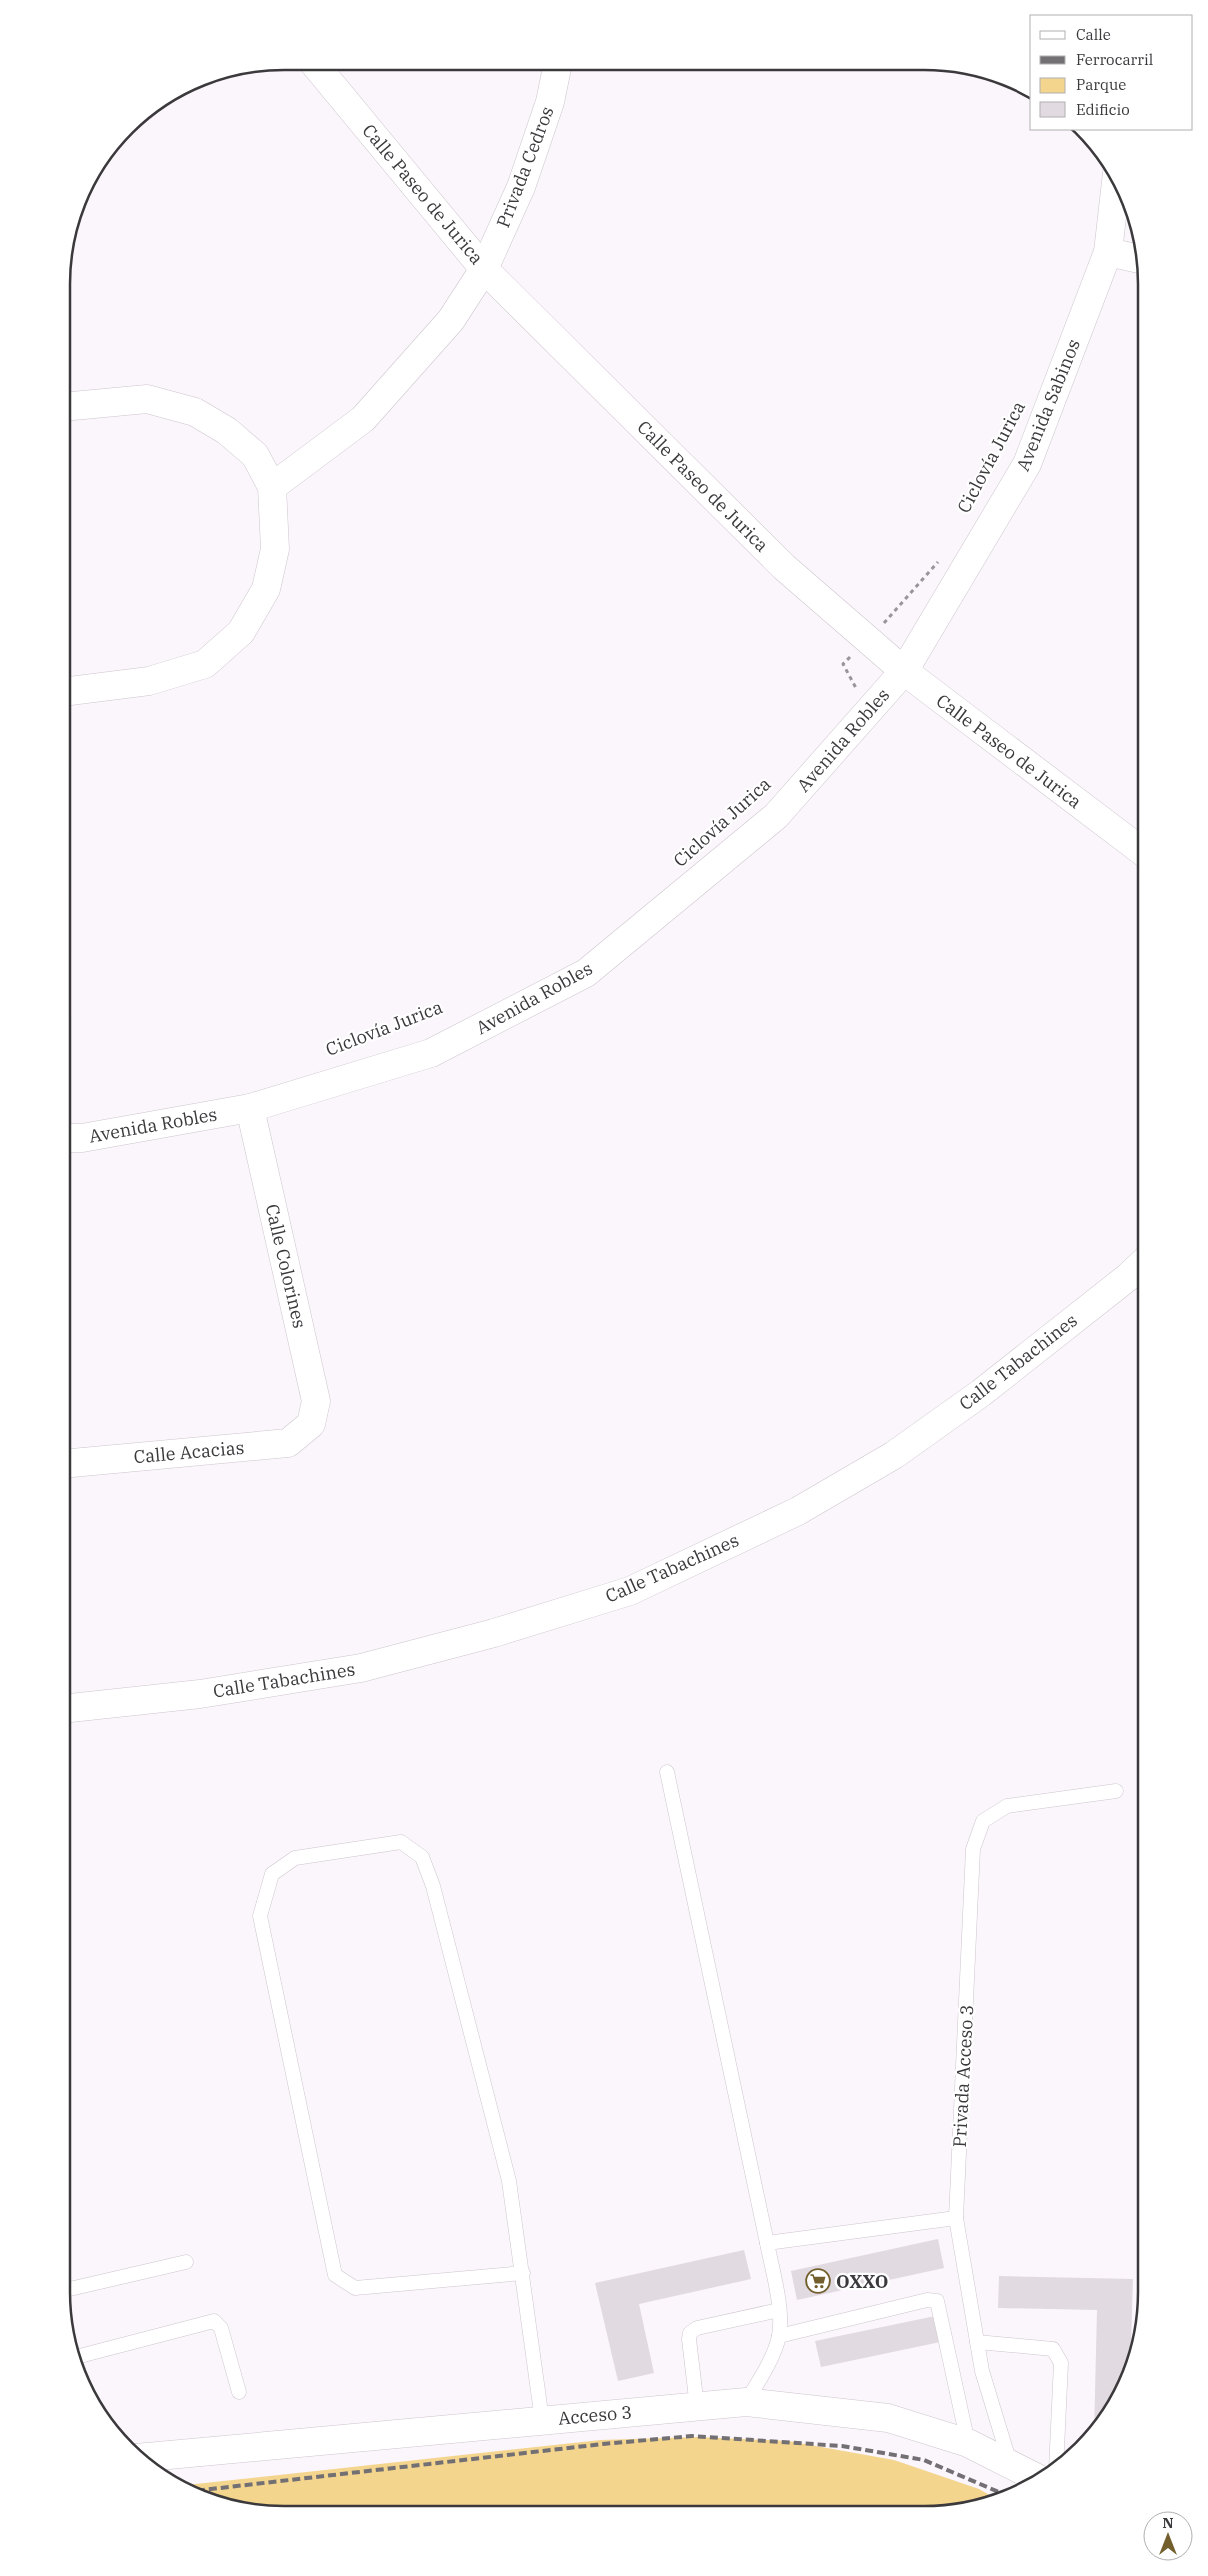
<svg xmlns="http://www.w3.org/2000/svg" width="1208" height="2576" viewBox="0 0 1208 2576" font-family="'IBM Plex Serif',serif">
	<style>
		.green { fill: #f4d58e }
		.building { fill: #e1dae1 }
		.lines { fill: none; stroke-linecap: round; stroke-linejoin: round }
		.lane-casing { stroke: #cdc6cd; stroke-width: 15 }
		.street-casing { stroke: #cdc6cd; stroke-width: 29 }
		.secondary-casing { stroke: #cdc6cd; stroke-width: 29 }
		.path { stroke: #99959a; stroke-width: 3; stroke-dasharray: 4 4; stroke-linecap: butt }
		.lane { stroke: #fff; stroke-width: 14 }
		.street { stroke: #fff; stroke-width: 28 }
		.secondary { stroke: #fff; stroke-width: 28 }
		.rail { stroke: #737074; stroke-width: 4; stroke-dasharray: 8 4; stroke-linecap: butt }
		.labels { text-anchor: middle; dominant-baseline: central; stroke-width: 4.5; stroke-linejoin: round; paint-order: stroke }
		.street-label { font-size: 18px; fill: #3b393c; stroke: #fff }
		.poi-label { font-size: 18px; font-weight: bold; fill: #3b393c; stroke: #fff; text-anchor: start }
		.rim { fill: none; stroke: #3b393c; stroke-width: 2.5 }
	</style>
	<rect width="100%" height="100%" fill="#fbf5fc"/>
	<!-- green -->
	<path class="green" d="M698,2437L788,2441L894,2460L979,2489L998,2500L982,2507L924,2515L241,2511L186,2492L177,2486L601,2440Z"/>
	<!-- building -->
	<g class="building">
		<path d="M938,2239L944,2268L797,2300L791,2271Z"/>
		<path d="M744,2250L751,2279L639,2304L654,2373L618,2381L595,2283Z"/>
		<path d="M999,2276L1133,2279L1130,2377L1101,2428L1094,2434L1097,2310L998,2308Z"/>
		<path d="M940,2315L945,2341L821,2367L815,2341Z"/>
	</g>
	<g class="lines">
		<!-- lane casing -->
		<g class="lane-casing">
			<g id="lane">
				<path d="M667,1772L767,2243C772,2269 784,2309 779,2336C774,2359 758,2382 746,2402"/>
				<path d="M767,2243L956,2218"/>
				<path d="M523,2273L355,2288L335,2275L260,1916L272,1874L295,1858L401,1842L422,1857L433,1886L509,2181L542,2420"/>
				<path d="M61,2291L186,2262"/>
				<path d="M779,2336L927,2300L937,2301L968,2443"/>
				<path d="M977,2342L1053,2349L1061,2363L1056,2470"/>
				<path d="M72,2358L214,2321L221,2328L239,2392"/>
				<path d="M697,2407L689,2339L690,2333L697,2328L779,2310"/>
				<path d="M1010,2463L982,2371L956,2218L973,1849L983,1821L1007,1806L1116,1791"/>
			</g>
		</g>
		<!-- street casing -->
		<g class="street-casing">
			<g id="street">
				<path d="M1108,252L1144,260"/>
				<path d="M272,487L363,419L451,320L484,269L521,187L550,102L558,63"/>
				<path d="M62,692L149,681L205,664L241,632L266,589L275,549L272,487L255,455L227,431L195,412L147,399L62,407"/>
				<path d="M61,1464L288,1443L311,1424L316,1401L250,1108"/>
				<path d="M61,1709L200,1694L361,1668L494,1633L630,1591L798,1511L894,1455L981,1393L1128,1277L1147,1259"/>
			</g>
		</g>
		<!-- secondary casing -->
		<g class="secondary-casing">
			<g id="secondary">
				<path d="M312,61L484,269L784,567L904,671L1147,855"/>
				<path d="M62,1138H82L250,1108L431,1053L586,973L776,816L904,671L1027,464L1108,252L1117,173"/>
				<path d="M136,2458L746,2402L888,2418L968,2443L1041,2480"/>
			</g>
		</g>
		<!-- path -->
		<g class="path">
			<path d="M884,623L938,562"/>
			<path d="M850,657L843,664L856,688"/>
		</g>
		<!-- lane -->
		<use href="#lane" class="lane"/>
		<!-- street -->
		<use href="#street" class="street"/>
		<!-- secondary -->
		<use href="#secondary" class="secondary"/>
		<!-- rail -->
		<path class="rail" d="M185,2492L603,2444L692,2436L842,2446L924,2460L1008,2496"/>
	</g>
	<!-- icons -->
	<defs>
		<g id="supermarket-ring" transform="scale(1.25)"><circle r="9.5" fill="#fff" stroke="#735f2e" stroke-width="1.5"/><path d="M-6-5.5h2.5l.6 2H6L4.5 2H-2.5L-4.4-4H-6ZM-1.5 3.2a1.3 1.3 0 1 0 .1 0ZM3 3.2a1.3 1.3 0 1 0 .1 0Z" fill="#735f2e"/></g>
	</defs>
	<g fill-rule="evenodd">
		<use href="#supermarket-ring" x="818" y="2281"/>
	</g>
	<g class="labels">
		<!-- street labels -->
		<g class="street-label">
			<text transform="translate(525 167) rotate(-69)">Privada Cedros</text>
			<text transform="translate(423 194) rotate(50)">Calle Paseo de Jurica</text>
			<text transform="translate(1048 405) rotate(-68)">Avenida Sabinos</text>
			<text transform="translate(991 457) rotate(-62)">Ciclovía Jurica</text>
			<text transform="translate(703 486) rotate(45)">Calle Paseo de Jurica</text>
			<text transform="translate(843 740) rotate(-49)">Avenida Robles</text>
			<text transform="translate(1009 751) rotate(37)">Calle Paseo de Jurica</text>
			<text transform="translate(722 822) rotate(-42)">Ciclovía Jurica</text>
			<text transform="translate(534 998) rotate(-29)">Avenida Robles</text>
			<text transform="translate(384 1028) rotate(-21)">Ciclovía Jurica</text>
			<text transform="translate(153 1125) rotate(-10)">Avenida Robles</text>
			<text transform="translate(286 1266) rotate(77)">Calle Colorines</text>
			<text transform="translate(1018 1362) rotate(-38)">Calle Tabachines</text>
			<text transform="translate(189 1452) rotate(-5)">Calle Acacias</text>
			<text transform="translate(672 1568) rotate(-24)">Calle Tabachines</text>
			<text transform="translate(284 1680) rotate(-9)">Calle Tabachines</text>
			<text transform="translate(963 2076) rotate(-87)">Privada Acceso 3</text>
			<text transform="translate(595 2415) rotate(-5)">Acceso 3</text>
		</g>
		<!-- poi labels -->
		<g class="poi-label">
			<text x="836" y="2281">OXXO</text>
		</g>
	</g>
	<!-- crop -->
	<path d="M0 0H1208V2576H0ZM284 70H924A214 214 0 0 1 1138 284V2292A214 214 0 0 1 924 2506H284A214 214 0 0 1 70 2292V284A214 214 0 0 1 284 70Z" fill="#fff" fill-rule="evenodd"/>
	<path class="rim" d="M284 70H924A214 214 0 0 1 1138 284V2292A214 214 0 0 1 924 2506H284A214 214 0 0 1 70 2292V284A214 214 0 0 1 284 70Z"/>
	<!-- legend -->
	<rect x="1030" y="15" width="162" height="115" fill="#ffffff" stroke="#b1b0b1"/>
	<rect x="1040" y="31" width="25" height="8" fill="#ffffff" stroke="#b1b0b1"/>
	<text x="1076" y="40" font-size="15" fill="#3b393c">Calle</text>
	<rect x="1040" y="56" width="25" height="8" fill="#737074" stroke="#b1b0b1"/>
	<text x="1076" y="65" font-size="15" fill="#3b393c">Ferrocarril</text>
	<rect x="1040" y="78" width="25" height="15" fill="#f4d58e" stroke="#b1b0b1"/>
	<text x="1076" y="90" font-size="15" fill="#3b393c">Parque</text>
	<rect x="1040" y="102" width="25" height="15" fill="#e1dae1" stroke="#b1b0b1"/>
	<text x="1076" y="115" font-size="15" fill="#3b393c">Edificio</text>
	<!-- north arrow -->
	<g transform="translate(1168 2536)"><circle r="24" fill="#ffffff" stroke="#b1b0b1"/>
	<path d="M0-4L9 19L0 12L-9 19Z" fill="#735f2e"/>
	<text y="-8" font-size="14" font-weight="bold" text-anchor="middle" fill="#3b393c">N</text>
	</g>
</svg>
